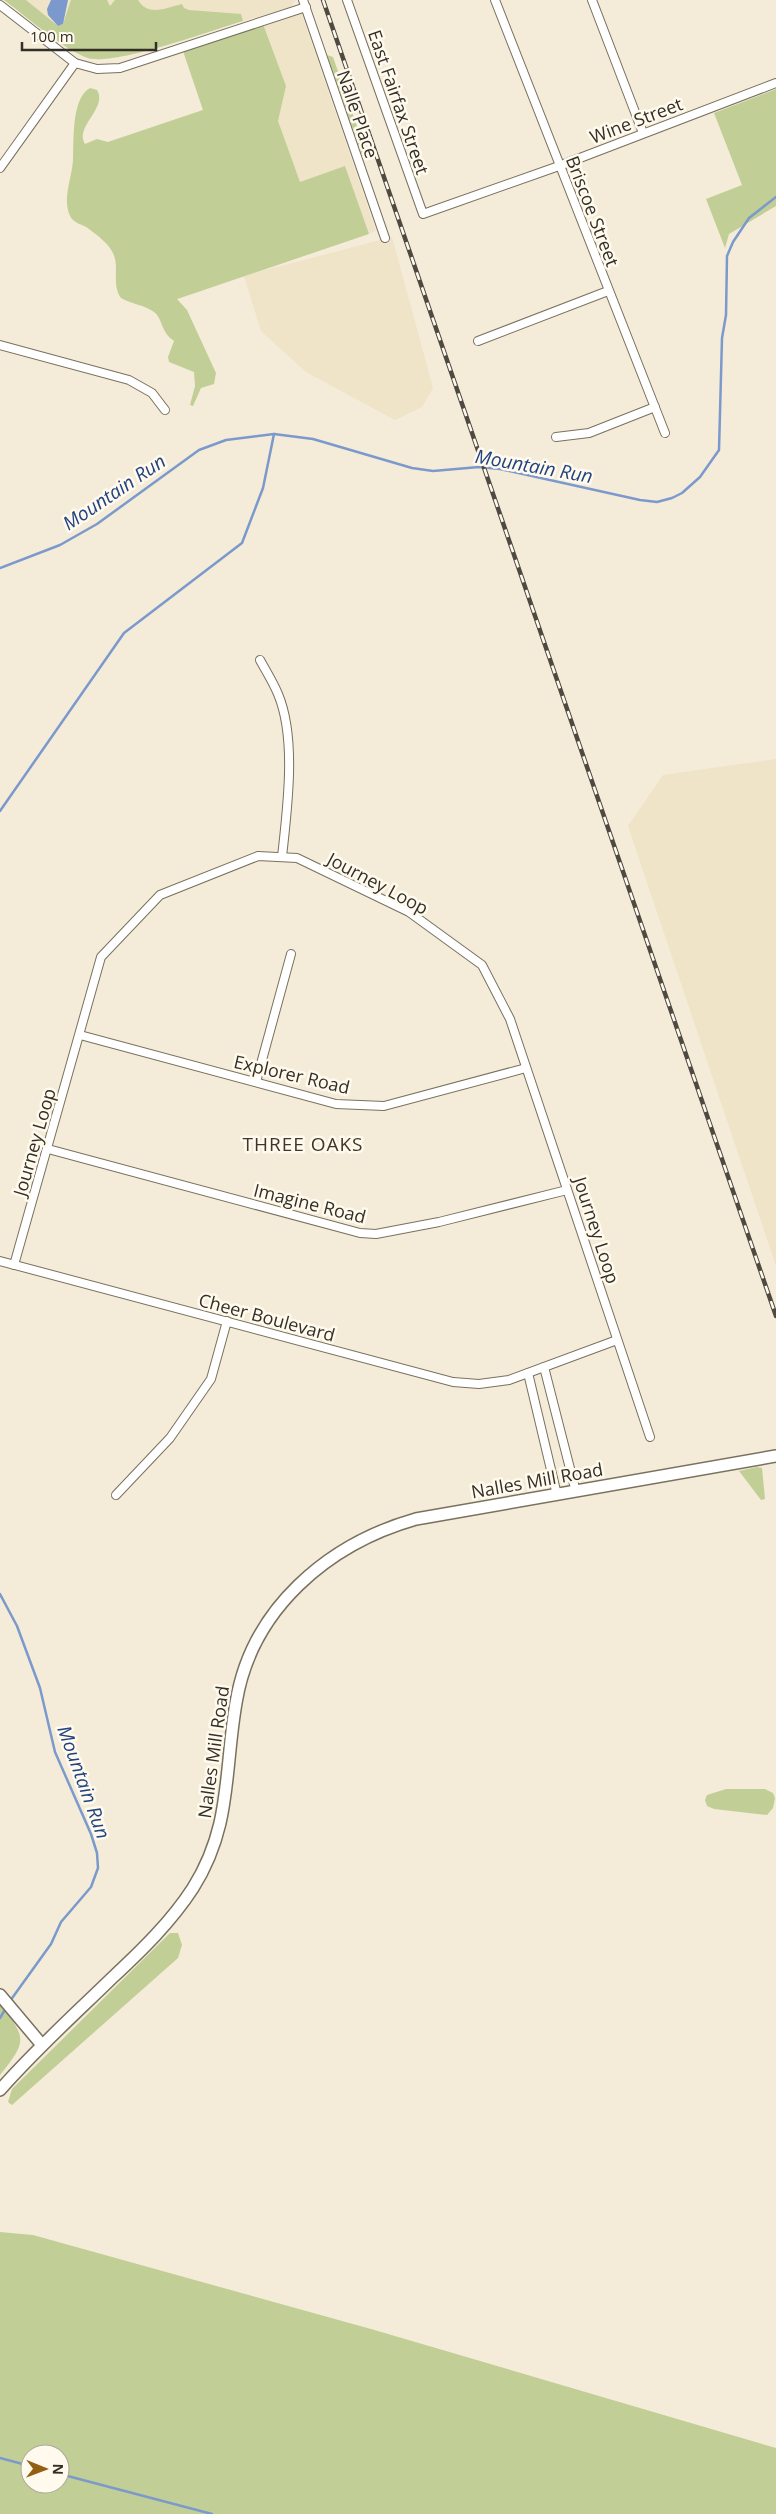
<svg xmlns="http://www.w3.org/2000/svg" width="776" height="2514" viewBox="0 0 776 2514" font-family="'Open Sans',sans-serif">
	<style>
		.built { fill: #efe3c8 }
		.green { fill: #c1cf96; fill-rule: evenodd }
		.water { fill: #7b99cc }
		.lines { fill: none; stroke-linecap: round; stroke-linejoin: round }
		.stream { stroke: #7b99cc; stroke-width: 2.5 }
		.street-casing { stroke: #79715f; stroke-width: 10 }
		.secondary-casing { stroke: #79715f; stroke-width: 14 }
		.street { stroke: #fff; stroke-width: 8 }
		.secondary { stroke: #fff; stroke-width: 11 }
		.rail-casing { stroke: #4e4a41; stroke-width: 4.5 }
		.rail { stroke: #fffaed; stroke-width: 2.5; stroke-dasharray: 8; stroke-linecap: butt }
		.labels { text-anchor: middle; dominant-baseline: central; stroke-width: 5; stroke-linejoin: round; paint-order: stroke }
		.street-label { font-size: 18px; fill: #322f27; stroke: #fffaed }
		.water-label { font-size: 19px; font-style: italic; fill: #204382; stroke: #fffaed }
		.neighbourhood-label { font-size: 19px; letter-spacing: 1px; fill: #3e3727; stroke: #fffaed }
	</style>
	<rect width="100%" height="100%" fill="#f4ecd8"/>
	<!-- built -->
	<g class="built">
		<path d="M4,0H296L290,7L243,21L138,53L100,60L89,59L78,53Z"/>
		<path d="M301,12L376,231L254,273L392,237L433,388L422,407L395,420L306,372L261,331L244,276L176,300L80,151L203,110L183,51Z"/>
		<path d="M776,759V1266L628,826L663,775Z"/>
	</g>
	<!-- green -->
	<g class="green">
		<path d="M4,0H26L58,26L63,24L71,0H107L110,6L115,0H138C148,17 166,8 182,4L184,8L189,10L241,14L243,21C212,30 116,66 88,58C67,52 23,14 4,0Z"/>
		<path d="M263,24L286,86L278,121L300,182L345,166L369,234L177,299L187,310L216,373L214,384L201,388L193,406L190,405L195,386L194,372L169,362L168,357L174,341C160,331 163,319 154,312C145,305 131,304 121,298C111,284 120,267 113,253C109,244 97,235 89,229C83,224 74,224 70,216C62,199 72,178 73,160C74,142 71,98 90,88L97,90C108,108 74,127 85,144L97,139L108,142L203,110L183,51Z"/>
		<path d="M327,55L333,57L366,152L363,158Z"/>
		<path d="M776,89V206L729,234L725,248L706,199L742,185L714,113Z"/>
		<path d="M757,1467L762,1468L765,1499L761,1500L739,1471Z"/>
		<path d="M726,1789H765L773,1793L775,1798L773,1808L767,1815L714,1809L707,1806L705,1800L707,1795Z"/>
		<path d="M170,1933H178L182,1945L178,1958L12,2105L8,2102L12,2089Z"/>
		<path d="M0,2005C27,2038 27,2041 0,2075Z"/>
		<path d="M0,2232L33,2235L371,2329L776,2448V2514H0ZM30,2454H60V2484H30Z"/>
	</g>
	<!-- water -->
	<path class="water" d="M68,0L63,24L58,26L48,15L47,9L51,0Z"/>
	<g class="lines">
		<!-- stream -->
		<g class="stream">
			<path d="M0,568L60,545L97,524L199,450L226,440L274,434L313,439L412,468L433,471L479,467L500,469L640,500L657,502L672,498L682,493L700,477L719,450L722,338L726,315L727,256L733,242L749,218L776,197"/>
			<path d="M0,811L124,633L242,543L263,488L274,434"/>
			<path d="M0,1594L17,1626L40,1688L55,1752L91,1834L97,1853L98,1868L91,1887L61,1922L51,1944L10,2001"/>
			<path d="M0,2018L6,2008"/>
			<path d="M0,2458L30,2466"/>
			<path d="M60,2474L212,2514"/>
		</g>
		<!-- street casing -->
		<g class="street-casing">
			<g id="street">
				<path d="M303,0L385,238"/>
				<path d="M347,0L423,214L559,166L776,83"/>
				<path d="M495,0L665,433"/>
				<path d="M592,0L643,133"/>
				<path d="M0,5L75,63L97,69L120,68L306,7"/>
				<path d="M0,168L75,63"/>
				<path d="M478,341L608,291"/>
				<path d="M0,345L129,380L152,393L165,410"/>
				<path d="M556,437L589,433L655,407"/>
				<path d="M260,660C266,671 273,682 278,694C297,739 287,810 282,857"/>
				<path d="M80,1035L336,1104L384,1106L526,1068"/>
				<path d="M256,1082L291,954"/>
				<path d="M48,1149L360,1233L376,1234L439,1222L567,1190"/>
				<path d="M0,1261L453,1382L479,1384L509,1380L617,1340"/>
				<path d="M14,1265L101,957L160,895L258,856L297,858L409,912L482,965L510,1019L650,1437"/>
				<path d="M544,1367L576,1492"/>
				<path d="M528,1373L557,1495"/>
				<path d="M116,1495L170,1438L211,1379L227,1321"/>
			</g>
		</g>
		<!-- secondary casing -->
		<g class="secondary-casing">
			<g id="secondary">
				<path d="M0,1995L42,2045"/>
				<path d="M0,2090C35,2050 74,2015 112,1978C141,1951 171,1922 193,1888C232,1826 224,1772 236,1703C251,1609 328,1544 416,1519L776,1456"/>
			</g>
		</g>
		<!-- street -->
		<use href="#street" class="street"/>
		<!-- secondary -->
		<use href="#secondary" class="secondary"/>
		<!-- rail casing -->
		<g class="rail-casing">
			<path id="rail" d="M323,0L776,1316"/>
		</g>
		<!-- rail -->
		<use href="#rail" class="rail"/>
	</g>
	<g class="labels">
		<!-- street labels -->
		<g class="street-label">
			<text transform="translate(399 102) rotate(71)">East Fairfax Street</text>
			<text transform="translate(358 114) rotate(71)">Nalle Place</text>
			<text transform="translate(636 120) rotate(-21)">Wine Street</text>
			<text transform="translate(593 211) rotate(69)">Briscoe Street</text>
			<text transform="translate(378 883) rotate(28)">Journey Loop</text>
			<text transform="translate(292 1074) rotate(13)">Explorer Road</text>
			<text transform="translate(34 1142) rotate(-74)">Journey Loop</text>
			<text transform="translate(310 1203) rotate(14)">Imagine Road</text>
			<text transform="translate(597 1230) rotate(72)">Journey Loop</text>
			<text transform="translate(267 1317) rotate(15)">Cheer Boulevard</text>
			<text transform="translate(537 1480) rotate(-10)">Nalles Mill Road</text>
			<text transform="translate(213 1752) rotate(-82)">Nalles Mill Road</text>
		</g>
		<!-- water labels -->
		<g class="water-label">
			<text transform="translate(534 466) rotate(10)">Mountain Run</text>
			<text transform="translate(114 492) rotate(-34)">Mountain Run</text>
			<text transform="translate(84 1782) rotate(70)">Mountain Run</text>
		</g>
		<!-- neighbourhood labels -->
		<g class="neighbourhood-label">
			<text x="303" y="1144">THREE OAKS</text>
		</g>
	</g>
	<!-- north arrow -->
	<g transform="translate(45 2469) rotate(91)"><circle r="24" fill="#fffaed" stroke="#ada99e"/>
	<path d="M0-4L9 19L0 12L-9 19Z" fill="#935f12"/>
	<text y="-8" font-size="14" font-weight="bold" text-anchor="middle" fill="#322f27">N</text>
	</g>
	<!-- scale -->
	<path d="M22 42v8h134v-8" fill="none" stroke="#322f27" stroke-width="2.5"/>
	<text x="30" y="42" font-size="15" fill="#322f27" stroke="#fffaed" stroke-width="4" paint-order="stroke">100 m</text>
</svg>
